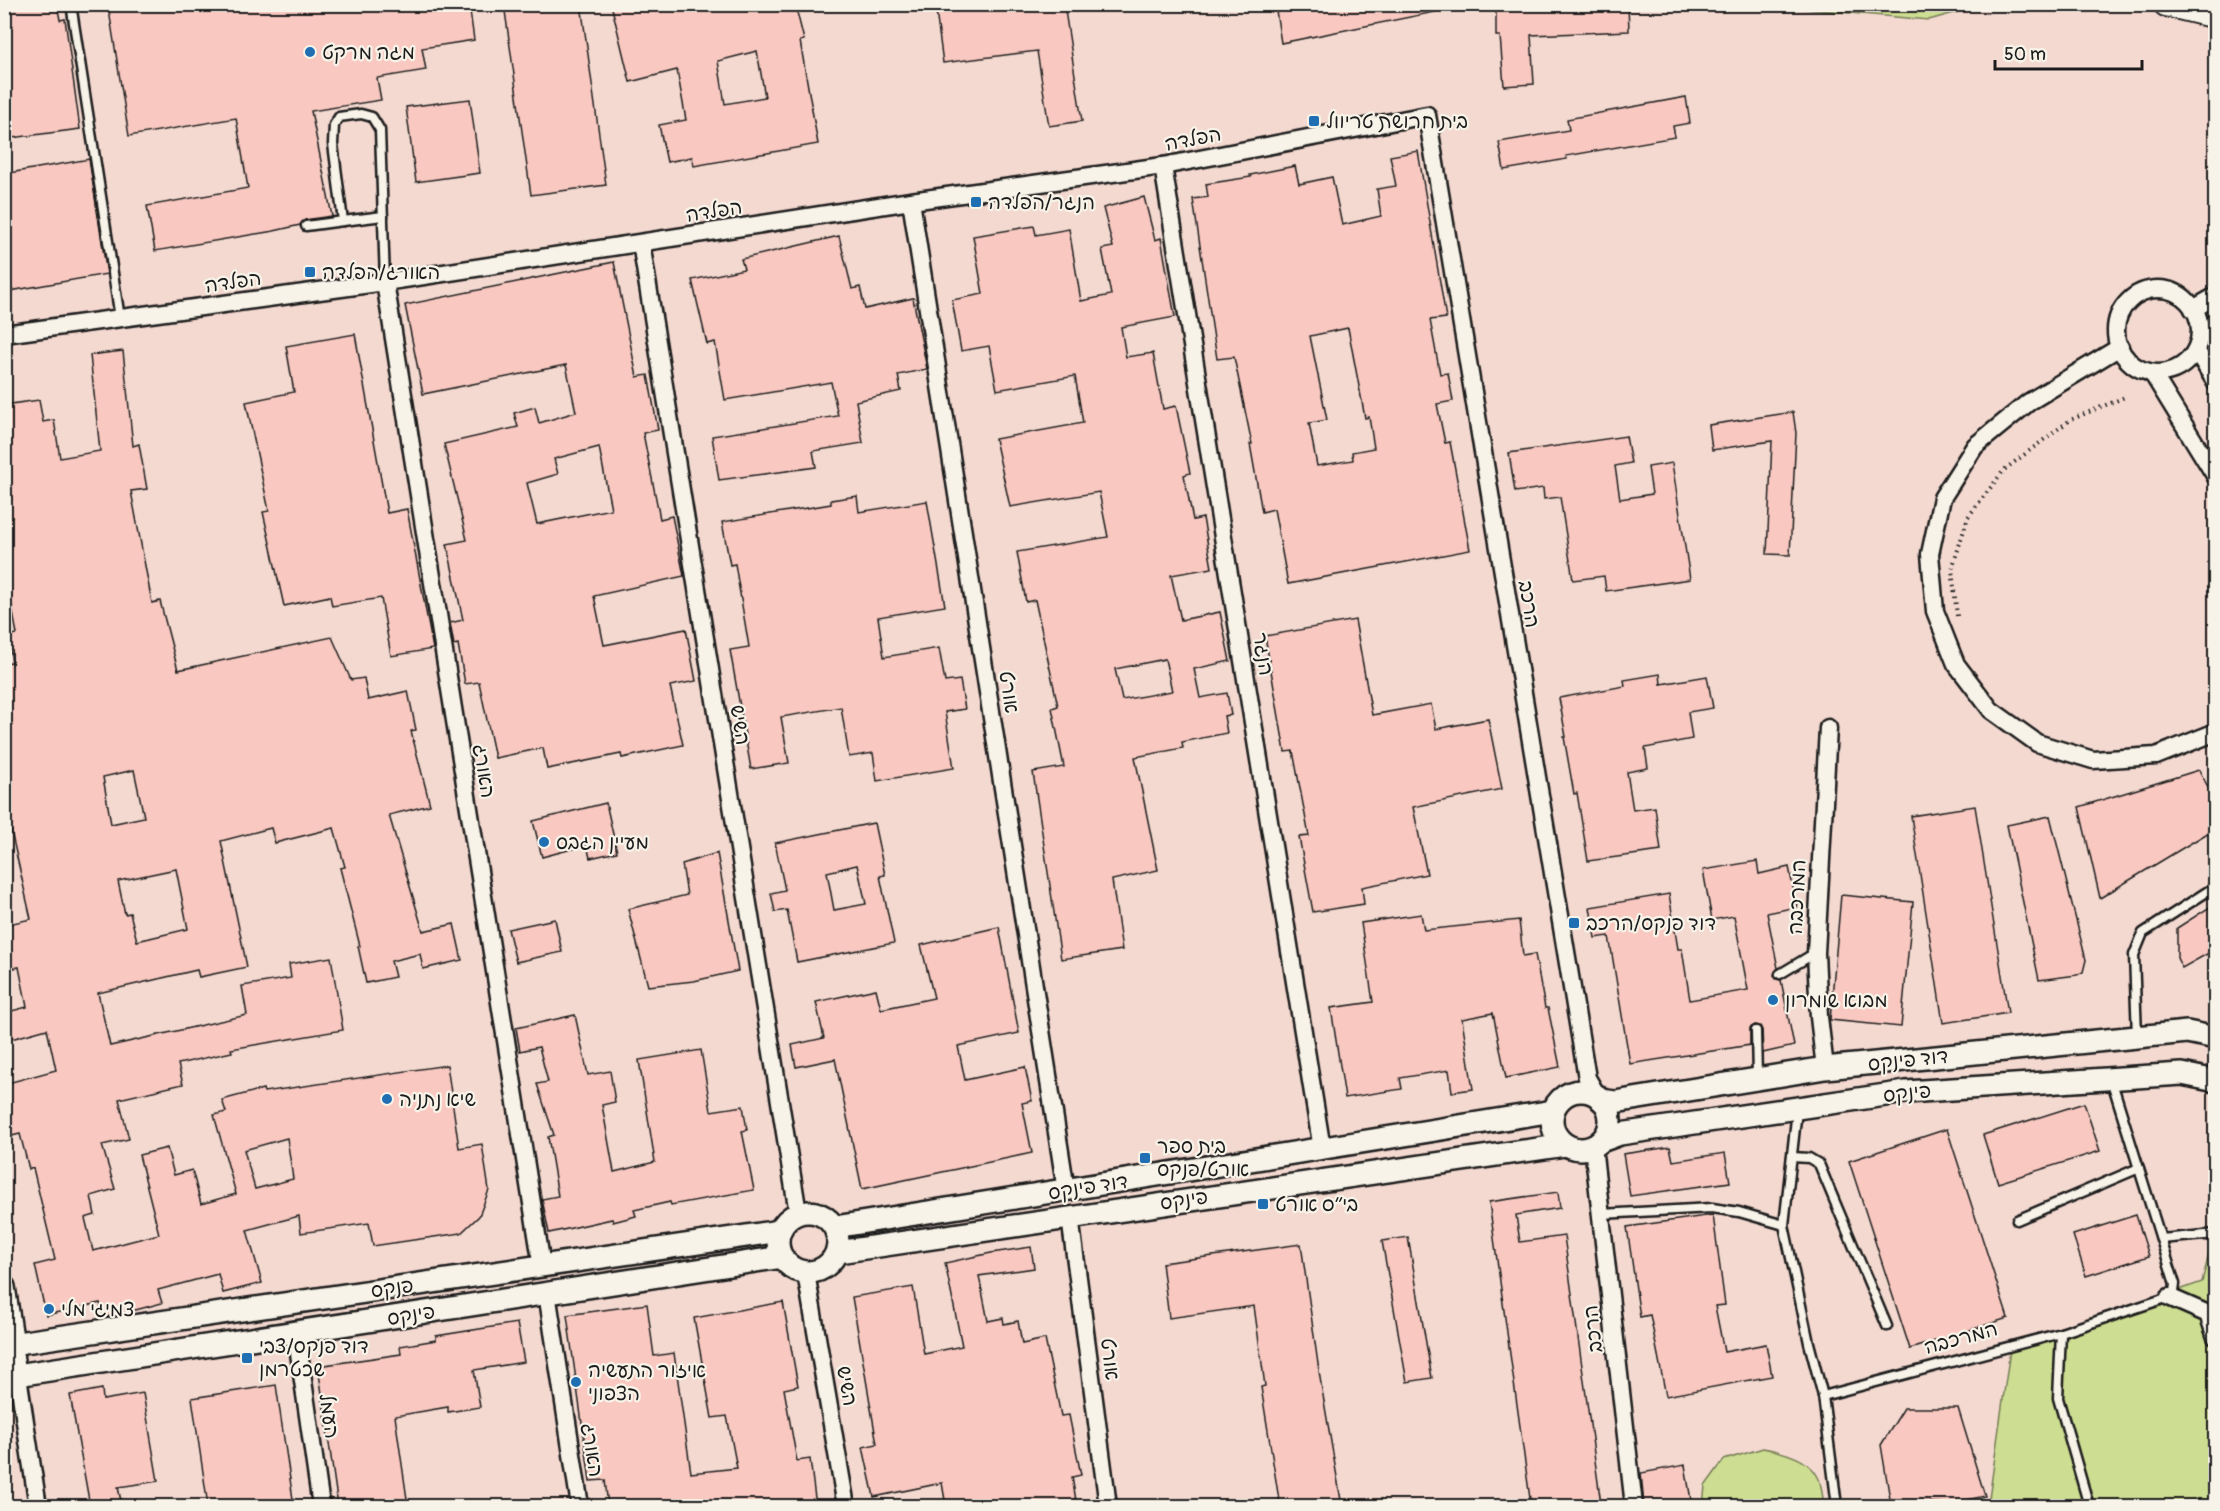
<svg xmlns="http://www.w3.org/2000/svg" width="2220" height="1511" viewBox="0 0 2220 1511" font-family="Pangolin,'Playpen Sans Hebrew',sans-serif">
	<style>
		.built { fill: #f4d9d0 }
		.green { fill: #cddd91; stroke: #747c56; stroke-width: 1.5 }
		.building { fill: #f9c9c1; stroke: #1c1c1c; stroke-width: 1.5; fill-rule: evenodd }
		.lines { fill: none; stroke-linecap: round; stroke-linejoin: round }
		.service-casing { stroke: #1c1c1c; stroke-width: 13 }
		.minor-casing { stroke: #1c1c1c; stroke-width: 21 }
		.tertiary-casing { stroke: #1c1c1c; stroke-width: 26 }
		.secondary-casing { stroke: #1c1c1c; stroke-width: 28 }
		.path { stroke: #1c1c1c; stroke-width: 4; stroke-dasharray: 1.5 4.5; stroke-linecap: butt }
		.service { stroke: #f7f3e8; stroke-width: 8 }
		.minor { stroke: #f7f3e8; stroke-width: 16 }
		.tertiary { stroke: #f7f3e8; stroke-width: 21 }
		.secondary { stroke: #f7f3e8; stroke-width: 24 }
		.poi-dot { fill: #1f6fb2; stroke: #f7f3e8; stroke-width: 2 }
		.labels { text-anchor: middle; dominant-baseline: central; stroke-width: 4.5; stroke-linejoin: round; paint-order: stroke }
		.poi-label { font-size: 20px; fill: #1c1c1c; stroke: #f7f3e8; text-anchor: start }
		.street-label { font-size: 20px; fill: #1c1c1c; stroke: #f7f3e8 }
	</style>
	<rect width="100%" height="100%" fill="#f8e6dc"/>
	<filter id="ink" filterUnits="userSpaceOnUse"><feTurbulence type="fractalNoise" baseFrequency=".0167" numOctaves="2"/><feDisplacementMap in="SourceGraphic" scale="12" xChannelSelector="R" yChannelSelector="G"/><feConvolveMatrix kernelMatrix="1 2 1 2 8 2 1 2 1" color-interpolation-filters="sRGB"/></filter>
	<g filter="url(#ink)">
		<!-- built -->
		<path class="built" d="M5,5H2215V1214L2202,1282L2010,1350L1988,1506H5Z"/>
		<!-- green -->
		<g class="green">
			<path d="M1761,5H1983L1929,20Z"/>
			<path d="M2215,1229V1506H1988L2010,1350L2202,1282Z"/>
			<path d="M1763,1448C1784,1452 1813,1459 1820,1482C1822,1490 1823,1499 1824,1506H1703L1705,1486L1724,1460Z"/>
		</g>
		<!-- building -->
		<g class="building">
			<path d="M4,4H57L60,20L65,19L80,129L4,139Z"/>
			<path d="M108,4H469L474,40L422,48L426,70L377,78L381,100L311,111L332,216L305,220L300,225L274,231L155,251L147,206L248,188L236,118L129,136Z"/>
			<path d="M504,4H581L606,185L531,195Z"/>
			<path d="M611,4H646L648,12L680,4H795L804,40L800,41L818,144L694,166L692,157L667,162L659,125L686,120L677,70L630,82ZM757,51L765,97L725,104L718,61Z"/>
			<path d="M935,4H1064L1082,121L1049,126L1037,51L943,63Z"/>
			<path d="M1275,4H1435V12L1281,43Z"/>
			<path d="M1496,4H1628L1629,31L1531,35L1534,84L1504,86L1500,36H1496Z"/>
			<path d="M1686,97L1690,123L1673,126L1675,137L1566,156L1567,159L1504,170L1499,142L1569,130L1567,119Z"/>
			<path d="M470,99L480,173L416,182L406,107Z"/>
			<path d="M1418,151L1446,318L1430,320L1440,374L1448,373L1453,401L1437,404L1445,443L1450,442L1470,550L1288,584L1274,509L1262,512L1250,444H1252L1234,357L1217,359L1193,199L1208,197L1206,184L1251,177L1250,175L1295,166L1299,184L1332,177L1342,225L1381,216L1377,189L1396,186L1390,156ZM1348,328L1365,418L1369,417L1374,448L1352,452L1353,460L1317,466L1309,423L1327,420L1310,336Z"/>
			<path d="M89,159L107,274L4,292V174Z"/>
			<path d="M1144,197L1155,240L1161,238L1175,317L1121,327L1126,357L1153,353L1163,409L1176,406L1190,473L1184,475L1193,520L1203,518L1212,568L1171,575L1181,620L1220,612L1230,661L1194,669L1200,698L1227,693L1231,715L1224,716L1227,733L1182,742L1183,748L1135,757L1158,870L1112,880L1122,950L1061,959L1033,772L1064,767L1052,708L1058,706L1035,600L1026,602L1017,552L1108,537L1099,492L1010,507L995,439L1083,423L1075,376L997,390L989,346L961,351L952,300L983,294L973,236L1034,226L1036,235L1069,229L1081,301L1111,295L1102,249L1113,247L1103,208ZM1165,659L1172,691L1122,700L1115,669Z"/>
			<path d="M839,236L852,289L860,287L865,309L913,298L927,369L898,375L901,391L856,401L863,443L813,451L816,467L719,480L712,436L838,416L831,382L725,400L715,342L707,344L692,280L744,269L741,259Z"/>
			<path d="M614,262L637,377L648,375L658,430L643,433L660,519L672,516L684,576L594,596L604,645L686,629L696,681L670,686L683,745L622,758L621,754L547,769L543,748L495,758L479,682L465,684L458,644L454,645L450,623L463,620L447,544L467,540L444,444L518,427L514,413L535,407L539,423L576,412L566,365L423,394L405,305ZM599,447L611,509L537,524L527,483L558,474L554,459Z"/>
			<path d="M355,334L387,513L407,509L433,649L391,656L381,598L332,606L330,596L284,606L263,512L269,511L246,402L294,392L286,346Z"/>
			<path d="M123,351L133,446L139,444L147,489L131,491L152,603L160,601L178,670L332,637L351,680L364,678L368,700L408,691L416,730L411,731L430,805L389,815L423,931L454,924L462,960L423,969L420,954L391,961L395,977L366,983L358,946H360L340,868L345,867L334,828L275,843L271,828L221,841L247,967L199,977L197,970L98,993L110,1046L247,1015L242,986L291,978L289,964L331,957L343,1030L231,1049L232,1052L178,1064L183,1084L119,1099L129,1139L102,1145L115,1189L91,1196L95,1215L85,1218L93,1251L159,1234L139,1155L167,1148L174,1175L192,1170L201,1204L236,1194L214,1115L226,1112L222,1100L263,1089L264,1092L447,1065L459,1148L482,1144L489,1190L479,1216L461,1233L373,1246L369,1223L301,1233L299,1216L247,1230L262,1283L223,1293L218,1274L158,1290L162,1303L113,1316L104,1317L100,1303L46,1315L35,1265L55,1260L33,1168L29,1169L20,1134L8,1137L4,1124V1121L11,1119L4,1095V1084L56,1070L47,1029L4,1041V1013L27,1007L19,967L4,970V925L31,919L11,831H7L4,815V663L12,662L8,636L17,634L4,565V405L39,400L43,422L54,420L60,458L100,451L90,355ZM134,770L144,817L111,824L103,777ZM176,869L188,929L137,941L130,913L125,914L118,881ZM287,1138L293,1179L255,1189L244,1150Z"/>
			<path d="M1793,412L1796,433L1790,555L1767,554L1772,441L1712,450L1709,425Z"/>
			<path d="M1626,436L1631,463L1615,466L1620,499L1652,494L1648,467L1672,463L1690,579L1606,591L1604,576L1573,580L1560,497L1544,499L1543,488L1515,492L1509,453Z"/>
			<path d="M857,496L859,512L927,501L945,606L878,617L884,657L939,648L945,682L960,680L965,709L945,712L954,768L877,781L873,753L849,757L841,707L781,717L789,763L751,769L730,650L749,647L735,564L730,565L722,522L831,504V500Z"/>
			<path d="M1355,620L1372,715L1431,704L1436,729L1488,719L1502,789L1413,807L1427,874L1362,887L1364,904L1313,912L1299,837L1309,836L1293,751L1285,752L1265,636Z"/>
			<path d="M1660,674L1661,684L1707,676L1713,708L1688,712L1692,739L1645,748L1648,768L1627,772L1633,810L1655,807L1661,851L1588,861L1577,793L1574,794L1564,737H1566L1559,698L1625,686L1624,680Z"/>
			<path d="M2199,770L2216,802V828L2100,898L2079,807Z"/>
			<path d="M606,803L617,852L590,858L587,845L542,857L533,821Z"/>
			<path d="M1975,806L2008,1013L1943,1023L1911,816Z"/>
			<path d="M2050,816L2086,960L2083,972L2077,975L2039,980L2007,825Z"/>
			<path d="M874,823L885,875L880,876L894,943L797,962L787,910L775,912L771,893L785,890L775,843ZM857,865L866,904L834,910L827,872Z"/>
			<path d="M717,853L738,971L694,981L648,986L628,909L687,895L682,864Z"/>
			<path d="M1757,861L1759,874L1789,867L1797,907L1767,913L1778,968L1774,975L1776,979L1781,980L1794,1046L1763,1053L1762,1030L1760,1026L1755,1025L1750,1028V1045L1630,1064L1609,936L1595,938L1590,907L1669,894L1678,949H1682L1690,1000L1748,990L1734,916L1712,920L1703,870Z"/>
			<path d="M1841,895L1913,902L1901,1027L1830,1020Z"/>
			<path d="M2216,903V949L2182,968L2177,958V928Z"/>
			<path d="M1421,914L1424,930L1519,920L1523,956L1535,954L1545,1008H1548L1560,1067L1506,1078L1493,1013L1462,1019L1473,1089L1452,1092L1449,1070L1400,1078L1402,1089L1345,1098L1331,1008L1373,1002L1361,923Z"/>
			<path d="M555,919L562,952L516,962L508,929Z"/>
			<path d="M999,927L1019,1033L958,1046L965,1080L1025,1067L1032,1101L1022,1103L1032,1153L862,1189L835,1059L796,1067L792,1045L824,1038L816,1002L876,989L881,1009L934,998L921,945Z"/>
			<path d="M575,1015L588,1075L610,1071L615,1102L602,1105L614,1172L655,1162L639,1060L701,1050L711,1111L743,1106L747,1130L742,1131L754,1190L671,1205L670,1202L634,1210L636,1216L613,1222L612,1219L549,1233L542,1199L558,1196L548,1137L554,1135L537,1084L548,1082L539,1047L520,1051L516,1028Z"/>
			<path d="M2084,1103L2100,1151L1998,1183L1983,1135Z"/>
			<path d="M1947,1129L2008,1318L1910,1349L1849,1161Z"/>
			<path d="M1670,1147L1673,1161L1725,1153L1730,1182L1630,1196L1623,1154Z"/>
			<path d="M1558,1192L1560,1208L1516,1215L1520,1242L1564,1236L1601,1504L1584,1506H1531L1489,1202Z"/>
			<path d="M1713,1215L1725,1305L1715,1306L1724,1352L1766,1344L1772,1376L1666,1396L1650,1315L1640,1317L1627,1227Z"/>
			<path d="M2136,1215L2149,1256L2086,1276L2073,1235Z"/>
			<path d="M1408,1237L1432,1378L1407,1382L1382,1241Z"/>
			<path d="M1301,1244L1320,1378L1342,1506H1280L1261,1387L1265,1386L1254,1306L1169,1318L1162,1263Z"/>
			<path d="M1031,1247L1034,1268L979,1276L988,1321L1003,1318L1004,1324L1018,1321L1022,1344L1045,1339L1061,1416L1069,1415L1081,1475L1072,1477L1077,1506H946L942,1483L874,1497L863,1447L877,1444L852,1297L913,1287L924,1354L962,1346L945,1263L991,1253Z"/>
			<path d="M783,1302L798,1386L784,1389L797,1461L810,1459L816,1506H728V1501L698,1504V1506H608L605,1480L590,1481L567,1315L647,1304L654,1356L674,1353L691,1473L737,1468L727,1416L712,1418L694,1318Z"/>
			<path d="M517,1323L524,1362L474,1370L480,1407L448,1412V1407L395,1416L408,1506H338L318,1366L401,1354L400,1346L436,1340V1336Z"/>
			<path d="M276,1385L294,1506H208L192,1398Z"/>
			<path d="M102,1389L103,1400L143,1393L158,1481L118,1487L122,1506H90L70,1395Z"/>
			<path d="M1904,1408H1958L1985,1496L1948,1504L1890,1499L1881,1445Z"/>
			<path d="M1685,1465L1692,1506H1644L1641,1473Z"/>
		</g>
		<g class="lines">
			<!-- service casing -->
			<g class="service-casing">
				<g id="service">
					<path d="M71,4L120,318"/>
					<path d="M343,221L383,216"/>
					<path d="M306,226L343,221L333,144L334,125L339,117L361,114L372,117L380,130L385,282"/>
					<path d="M1780,974L1815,953"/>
					<path d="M1756,1031L1757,1078"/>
					<path d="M2137,1036L2134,955L2143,933L2216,886"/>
					<path d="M1797,1110L1784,1225L1809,1343L1823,1396L2061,1333L2169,1297L2174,1292L2175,1284L2111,1079"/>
					<path d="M1792,1157L1809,1158L1819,1164L1887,1326"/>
					<path d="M1601,1214L1712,1208L1739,1212L1784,1225"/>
					<path d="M2017,1220L2139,1168"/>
					<path d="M2161,1239L2216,1234"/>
					<path d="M2061,1333L2058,1398L2089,1506"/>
					<path d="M1823,1396L1837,1506"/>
				</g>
			</g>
			<!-- minor casing -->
			<g class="minor-casing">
				<g id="minor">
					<path d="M1163,166L1322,1149"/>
					<path d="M911,201L1066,1190"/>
					<path d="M641,243L798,1213"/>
					<path d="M385,282L542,1266"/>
					<circle cx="2158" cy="331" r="42"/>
					<path d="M2193,309L2216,296"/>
					<path d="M4,334L385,282L911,201L1163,166L1427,115L1587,1078L1598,1097"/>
					<path d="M2120,347L2029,402L1975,446L1942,498L1930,554L1935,611L1956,664L1991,710L2037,743L2093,760L2156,756L2216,732"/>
					<path d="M2197,347L2198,353L2216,383"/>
					<path d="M2149,372L2154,376L2216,477"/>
					<path d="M1825,1068L1819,1017L1816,953L1828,728"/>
					<path d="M1593,1146L1634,1506"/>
					<path d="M1070,1217L1108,1506"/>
					<path d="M806,1273L846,1506"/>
					<path d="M547,1293L580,1506"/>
					<path d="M2169,1297L2208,1314L2216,1337"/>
					<path d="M296,1332L321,1506"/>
					<path d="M13,1344L38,1506"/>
				</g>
			</g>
			<!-- tertiary casing -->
			<g class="tertiary-casing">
				<g id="tertiary">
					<circle cx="1581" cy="1120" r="29"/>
					<path d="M1601,1100L1615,1102L1825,1068L2187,1032L2216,1038"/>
					<path d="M1601,1141L1620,1134L1906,1092L2182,1074L2216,1081"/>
					<circle cx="808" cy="1242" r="30"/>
					<path d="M835,1227L1553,1111"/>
					<path d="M838,1252L1565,1145"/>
					<path d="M4,1287L13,1344"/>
					<path d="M4,1345L780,1231"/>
					<path d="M4,1377L782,1257"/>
				</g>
			</g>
			<!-- secondary casing -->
			<g class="secondary-casing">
				<path id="secondary" d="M2166,4L2216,16"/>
			</g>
			<!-- path -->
			<path class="path" d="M1957,616L1952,569L1968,517L2004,470L2070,420L2125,397"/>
			<!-- service -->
			<use href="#service" class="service"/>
			<!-- minor -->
			<use href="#minor" class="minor"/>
			<!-- tertiary -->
			<use href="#tertiary" class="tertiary"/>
			<!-- secondary -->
			<use href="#secondary" class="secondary"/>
		</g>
	</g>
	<!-- markers -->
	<g class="poi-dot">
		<circle cx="310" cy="52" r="6"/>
		<rect x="1308" y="115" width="12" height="12" rx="3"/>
		<rect x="970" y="196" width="12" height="12" rx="3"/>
		<rect x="304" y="266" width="12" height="12" rx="3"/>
		<circle cx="544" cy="842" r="6"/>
		<rect x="1568" y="917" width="12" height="12" rx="3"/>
		<circle cx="1773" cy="1000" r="6"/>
		<circle cx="387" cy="1099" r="6"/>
		<rect x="1139" y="1152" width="12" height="12" rx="3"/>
		<rect x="1257" y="1198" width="12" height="12" rx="3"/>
		<circle cx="49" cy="1309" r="6"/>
		<rect x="241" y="1352" width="12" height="12" rx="3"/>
		<circle cx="576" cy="1382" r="6"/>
	</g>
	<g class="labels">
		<!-- poi labels -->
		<g class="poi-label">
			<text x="322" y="52">מגה מרקט</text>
			<text x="1326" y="121">בית חרושת טריוול</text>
			<text x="988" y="202">הנגר/הפלדה</text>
			<text x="322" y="272">האורג/הפלדה</text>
			<text x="556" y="842">מעיין הגבס</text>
			<text x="1586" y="923">דוד פנקס/הרכב</text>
			<text x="1785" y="1000">מבוא שומרון</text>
			<text x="399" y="1099">שיא נתניה</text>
			<text x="1157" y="1146">בית ספר<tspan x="1157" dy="23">אורט/פנקס</tspan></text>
			<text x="1275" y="1204">בי״ס אורט</text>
			<text x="61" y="1309">צמיגי מלי</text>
			<text x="259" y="1346">דוד פנקס/צבי<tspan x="259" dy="23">שכטרמן</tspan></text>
			<text x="588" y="1370">איזור התעשיה<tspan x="588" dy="23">הצפוני</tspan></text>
		</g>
		<!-- street labels -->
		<g class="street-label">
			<text transform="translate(1193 139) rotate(-11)">הפלדה</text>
			<text transform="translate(714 211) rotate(-9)">הפלדה</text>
			<text transform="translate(233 282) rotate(-8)">הפלדה</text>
			<text transform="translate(1529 604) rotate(81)">הרכב</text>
			<text transform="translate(1263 654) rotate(81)">הנגר</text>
			<text transform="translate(1009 692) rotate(81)">אורט</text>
			<text transform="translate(740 725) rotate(81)">השיש</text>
			<text transform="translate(484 771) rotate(81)">האורג</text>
			<text transform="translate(1797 897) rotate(-87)">המרכבה</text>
			<text transform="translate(1908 1060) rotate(-6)">דוד פינקס</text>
			<text transform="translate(1907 1093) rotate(-6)">פינקס</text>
			<text transform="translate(1088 1187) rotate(-9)">דוד פינקס</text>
			<text transform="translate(1184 1200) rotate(-8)">פינקס</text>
			<text transform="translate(392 1288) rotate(-8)">פנקס</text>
			<text transform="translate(411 1315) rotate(-9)">פינקס</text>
			<text transform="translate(1593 1329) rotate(-96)">הרכב</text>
			<text transform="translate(1961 1338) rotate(-15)">המרכבה</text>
			<text transform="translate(1110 1359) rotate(83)">אורט</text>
			<text transform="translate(847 1386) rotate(80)">השיש</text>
			<text transform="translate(329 1416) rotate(82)">העמל</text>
			<text transform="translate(592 1450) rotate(81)">האורג</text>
		</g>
	</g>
	<!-- margin -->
	<rect width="2220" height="1511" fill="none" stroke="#f7f3e8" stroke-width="24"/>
	<rect x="12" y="12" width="2196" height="1487" fill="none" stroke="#1c1c1c" stroke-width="2" filter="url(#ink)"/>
	<!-- scale -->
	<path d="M1995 60v9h147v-9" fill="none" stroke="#1c1c1c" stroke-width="3"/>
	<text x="2004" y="60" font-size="18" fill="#1c1c1c" stroke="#f7f3e8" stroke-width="4.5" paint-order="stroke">50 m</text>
</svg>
